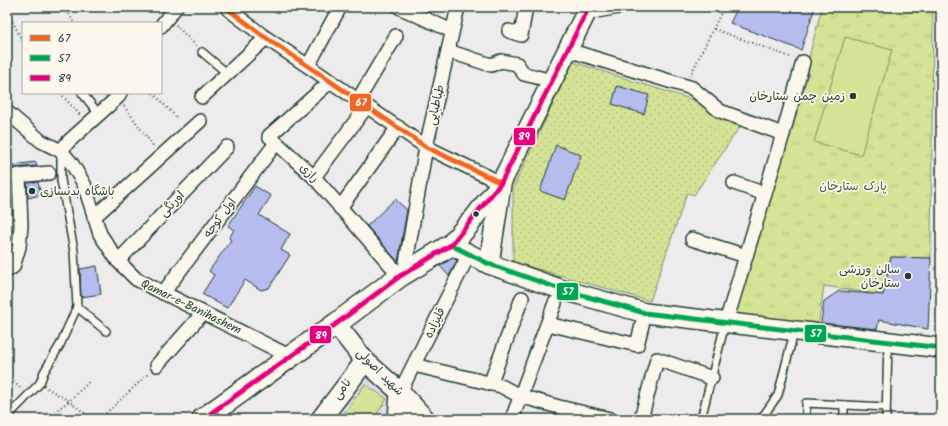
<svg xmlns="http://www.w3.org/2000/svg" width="948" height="426" viewBox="0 0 948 426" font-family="Kalam,'Playpen Sans Arabic',sans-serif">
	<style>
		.built { fill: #dcdded }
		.grass { fill: url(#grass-dots); stroke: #7a9065 }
		.park { fill: url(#park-tufts); stroke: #7a9065 }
		.pitch { fill: #d4e396; stroke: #7a9065 }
		.building { fill: #b6bdee; stroke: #1f3d34 }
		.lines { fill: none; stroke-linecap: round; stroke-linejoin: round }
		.lane-casing { stroke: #1f3d34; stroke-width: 10 }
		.street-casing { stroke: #1f3d34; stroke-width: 16 }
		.secondary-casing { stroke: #1f3d34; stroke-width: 22 }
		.primary-casing { stroke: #1f3d34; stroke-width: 24 }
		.path { stroke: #1f3d34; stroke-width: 2; stroke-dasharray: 1 3; stroke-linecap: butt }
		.lane { stroke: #fbf7ec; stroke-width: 7 }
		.street { stroke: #fbf7ec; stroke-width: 13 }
		.secondary { stroke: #fbf7ec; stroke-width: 19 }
		.primary { stroke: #fbf7ec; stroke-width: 21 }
		.bus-1-casing { stroke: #fbf7ec; stroke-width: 8 }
		.bus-2-casing { stroke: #fbf7ec; stroke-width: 8 }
		.bus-3-casing { stroke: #fbf7ec; stroke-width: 8 }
		.bus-1 { stroke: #f26522; stroke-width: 5 }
		.bus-2 { stroke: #00a651; stroke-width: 5 }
		.bus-3 { stroke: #e5007d; stroke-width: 5 }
		.poi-dot { fill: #1f3d34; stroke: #fbf7ec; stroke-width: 1.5 }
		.labels { text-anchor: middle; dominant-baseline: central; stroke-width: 3.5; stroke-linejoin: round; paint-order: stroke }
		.poi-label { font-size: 12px; fill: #1f3d34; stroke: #fbf7ec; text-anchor: end }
		.street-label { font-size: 12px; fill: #1f3d34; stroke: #fbf7ec }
		.park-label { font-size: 12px; fill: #435e48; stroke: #fbf7ec }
		.line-badge { stroke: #fbf7ec; stroke-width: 1.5 }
		.badge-label { font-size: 11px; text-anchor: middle; font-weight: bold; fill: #fff }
	</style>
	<defs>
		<pattern id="grass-dots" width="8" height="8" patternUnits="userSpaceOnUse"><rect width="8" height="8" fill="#d4e396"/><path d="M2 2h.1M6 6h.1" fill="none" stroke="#b6c482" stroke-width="1.8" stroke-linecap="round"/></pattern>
		<pattern id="park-tufts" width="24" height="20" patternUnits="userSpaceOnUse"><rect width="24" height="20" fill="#d4e396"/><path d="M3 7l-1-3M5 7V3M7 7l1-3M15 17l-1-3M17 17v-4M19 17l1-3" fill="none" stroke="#b6c482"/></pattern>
	</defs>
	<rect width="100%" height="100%" fill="#edebec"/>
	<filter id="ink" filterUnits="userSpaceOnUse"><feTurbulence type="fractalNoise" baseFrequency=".025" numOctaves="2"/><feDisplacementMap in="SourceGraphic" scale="8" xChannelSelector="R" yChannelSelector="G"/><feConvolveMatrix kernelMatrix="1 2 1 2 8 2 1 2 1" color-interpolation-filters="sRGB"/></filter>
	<g filter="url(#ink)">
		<!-- built -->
		<path class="built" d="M366,369L395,402L393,419H331Z"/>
		<!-- grass -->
		<path class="grass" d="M573,62L700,102L743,122L694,195L687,193L650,301L513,262V188Z"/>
		<!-- park -->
		<path class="park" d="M822,7H936L933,13L931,258L891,257L883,295L824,286L818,328L733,317L809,57Z"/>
		<!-- pitch -->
		<g class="pitch">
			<path d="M845,37L892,50L861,155L814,142Z"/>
			<path d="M365,384L387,399L373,419H340Z"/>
		</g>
		<!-- building -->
		<g class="building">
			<path d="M738,7H815L801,50L730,23Z"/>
			<path d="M617,86L649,95L644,114L612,104Z"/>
			<path d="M556,145L581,155L565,200L540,191Z"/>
			<path d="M36,162L37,166L13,168V165Z"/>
			<path d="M38,182L41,195L28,198L27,183Z"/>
			<path d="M255,186L271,196L259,215L290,234L281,250L290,255L269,288L261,290L245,280L227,308L202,294L214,275L209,271L231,240L229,238L234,230L228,226Z"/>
			<path d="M395,199L407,210L398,262L367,226Z"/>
			<path d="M891,257L931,258L928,329L879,320L877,329L821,323L824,301L839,291L883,295Z"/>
			<path d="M453,258L457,260L449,276L440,266Z"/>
			<path d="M97,266L101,294L81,297L80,269Z"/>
		</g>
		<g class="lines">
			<!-- lane casing -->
			<g class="lane-casing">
				<g id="lane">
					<path d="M202,52L228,74"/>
					<path d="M82,93L99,114"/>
					<path d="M77,307L106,331"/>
					<path d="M7,417L40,383L44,372L60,345L77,307L74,251L61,180V152"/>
					<path d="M701,419L725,324"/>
					<path d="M761,419L778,395L794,332"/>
					<path d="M806,419V403L886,407"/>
					<path d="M844,419V405"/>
					<path d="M886,419L888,342"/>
				</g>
			</g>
			<!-- street casing -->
			<g class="street-casing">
				<g id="street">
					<path d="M399,7L452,31"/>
					<path d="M228,9L266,38L308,66L426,147L501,183"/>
					<path d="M586,13L619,7"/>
					<path d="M161,26L176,7"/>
					<path d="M509,31L521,35L526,7"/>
					<path d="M568,50L692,88L720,111L783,134"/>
					<path d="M448,51L491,65L501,61L517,64L524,74L553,81"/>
					<path d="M308,66L340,7"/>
					<path d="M331,81L269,136L314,177L400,276"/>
					<path d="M202,97L266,38"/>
					<path d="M358,100L396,36"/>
					<path d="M7,112L41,141L61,151L72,164L84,184L100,234L118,261L136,279L291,357"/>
					<path d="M61,151L68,142L118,97L120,93"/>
					<path d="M7,177L49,173"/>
					<path d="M314,177L367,106"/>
					<path d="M734,183L765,194"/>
					<path d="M340,208L398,127"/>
					<path d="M94,217L200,121"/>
					<path d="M692,239L746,256"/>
					<path d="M118,261L227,147"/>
					<path d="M7,270L13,267L19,247L21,226L19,175"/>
					<path d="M404,274L426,147L458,7"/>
					<path d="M163,293L276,143"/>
					<path d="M726,322L783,134L803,62"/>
					<path d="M548,324L637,345L645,313"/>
					<path d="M157,365L203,313"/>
					<path d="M414,365L501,386L520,396L559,407L610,419"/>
					<path d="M490,384L522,298"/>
					<path d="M400,392L469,254"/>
					<path d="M642,415L657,359L712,378"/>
					<path d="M512,419L555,303"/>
				</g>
			</g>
			<!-- secondary casing -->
			<g class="secondary-casing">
				<g id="secondary">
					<path d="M470,223L501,183L589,7"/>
					<path d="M451,245L489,264L560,289L645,313L941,348"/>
					<path d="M489,264L501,185"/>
					<path d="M336,324L365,361L400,392L425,419"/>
					<path d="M321,419L365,361"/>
					<path d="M398,419L400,392"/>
				</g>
			</g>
			<!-- primary casing -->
			<g class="primary-casing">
				<path id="primary" d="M203,419L336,324L400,276L451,245L470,223"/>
			</g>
			<!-- path -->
			<g class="path">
				<path d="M65,7L74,23"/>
				<path d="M7,11L23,42"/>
				<path d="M176,25L196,46"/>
				<path d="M714,29L793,58"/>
				<path d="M690,76L724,7"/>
				<path d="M60,93L81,116"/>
				<path d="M153,93L178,119"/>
				<path d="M124,106L154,147"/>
				<path d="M7,377L22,389"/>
				<path d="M47,388L69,401L92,419"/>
				<path d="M45,419L69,401L90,381"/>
				<path d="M100,419L149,373"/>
			</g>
			<!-- lane -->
			<use href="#lane" class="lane"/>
			<!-- street -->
			<use href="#street" class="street"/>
			<!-- secondary -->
			<use href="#secondary" class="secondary"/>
			<!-- primary -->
			<use href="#primary" class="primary"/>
			<!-- bus-1 casing -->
			<g class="bus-1-casing">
				<path id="bus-1" d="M228,9L266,38L308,66L426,147L501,183"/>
			</g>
			<!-- bus-2 casing -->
			<g class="bus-2-casing">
				<path id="bus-2" d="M451,245L489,264L560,289L645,313L941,348"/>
			</g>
			<!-- bus-3 casing -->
			<g class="bus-3-casing">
				<path id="bus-3" d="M203,419L336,324L400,276L451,245L501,183L589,7"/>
			</g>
			<!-- bus-1 -->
			<use href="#bus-1" class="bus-1"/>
			<!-- bus-2 -->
			<use href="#bus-2" class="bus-2"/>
			<!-- bus-3 -->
			<use href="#bus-3" class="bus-3"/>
		</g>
	</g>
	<!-- markers -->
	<g class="poi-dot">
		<circle cx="853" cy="96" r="4"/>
		<circle cx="32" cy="191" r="4"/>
		<circle cx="476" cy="214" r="3.5"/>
		<circle cx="908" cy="276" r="4"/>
	</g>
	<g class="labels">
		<!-- poi labels -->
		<g class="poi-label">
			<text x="845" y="96">زمین چمن ستارخان</text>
			<text x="40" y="191" text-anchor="start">باشگاه بدنسازی</text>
			<text x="900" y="269">سالن ورزشی<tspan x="900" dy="14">ستارخان</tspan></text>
		</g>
		<!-- street labels -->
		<g class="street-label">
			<text transform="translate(436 105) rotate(-77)">طباطبایی</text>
			<text transform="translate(309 173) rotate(44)">رازی</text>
			<text transform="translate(172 204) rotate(-46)">اورنگی</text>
			<text transform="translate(220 218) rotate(-53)">اول کوچه</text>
			<text transform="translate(191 307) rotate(26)">Qamar-e-Banihashem</text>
			<text transform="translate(435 323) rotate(-64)">قلیزاده</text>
			<text transform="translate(380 372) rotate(45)">شهید اصولی</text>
			<text transform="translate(342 389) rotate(-53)">نامی</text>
		</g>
		<!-- park labels -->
		<g class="park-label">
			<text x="853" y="186">پارک ستارخان</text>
		</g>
	</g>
	<g class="line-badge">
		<rect x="349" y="93" width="23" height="19" rx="4" fill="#f26522"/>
		<rect x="513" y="127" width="23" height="19" rx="4" fill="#e5007d"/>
		<rect x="556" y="282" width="23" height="19" rx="4" fill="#00a651"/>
		<rect x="804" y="324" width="23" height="19" rx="4" fill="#00a651"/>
		<rect x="309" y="325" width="23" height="19" rx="4" fill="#e5007d"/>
	</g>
	<g class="badge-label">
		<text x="361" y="106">67</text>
		<text x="524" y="140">89</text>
		<text x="568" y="295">57</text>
		<text x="816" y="337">57</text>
		<text x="321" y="339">89</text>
	</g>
	<!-- margin -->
	<rect width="948" height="426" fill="none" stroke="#fbf7ec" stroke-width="24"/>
	<rect x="12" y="12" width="924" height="402" fill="none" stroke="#1f3d34" stroke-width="1.5" filter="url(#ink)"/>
	<!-- legend -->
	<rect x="22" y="22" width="140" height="72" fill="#fbf7ec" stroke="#a3ada2"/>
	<rect x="30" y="35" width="20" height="6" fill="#f26522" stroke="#a3ada2"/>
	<text x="58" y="42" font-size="12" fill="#1f3d34">67</text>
	<rect x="30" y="55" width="20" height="6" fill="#00a651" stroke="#a3ada2"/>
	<text x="58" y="62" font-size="12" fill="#1f3d34">57</text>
	<rect x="30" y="75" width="20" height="6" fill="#e5007d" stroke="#a3ada2"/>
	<text x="58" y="82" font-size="12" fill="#1f3d34">89</text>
</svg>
